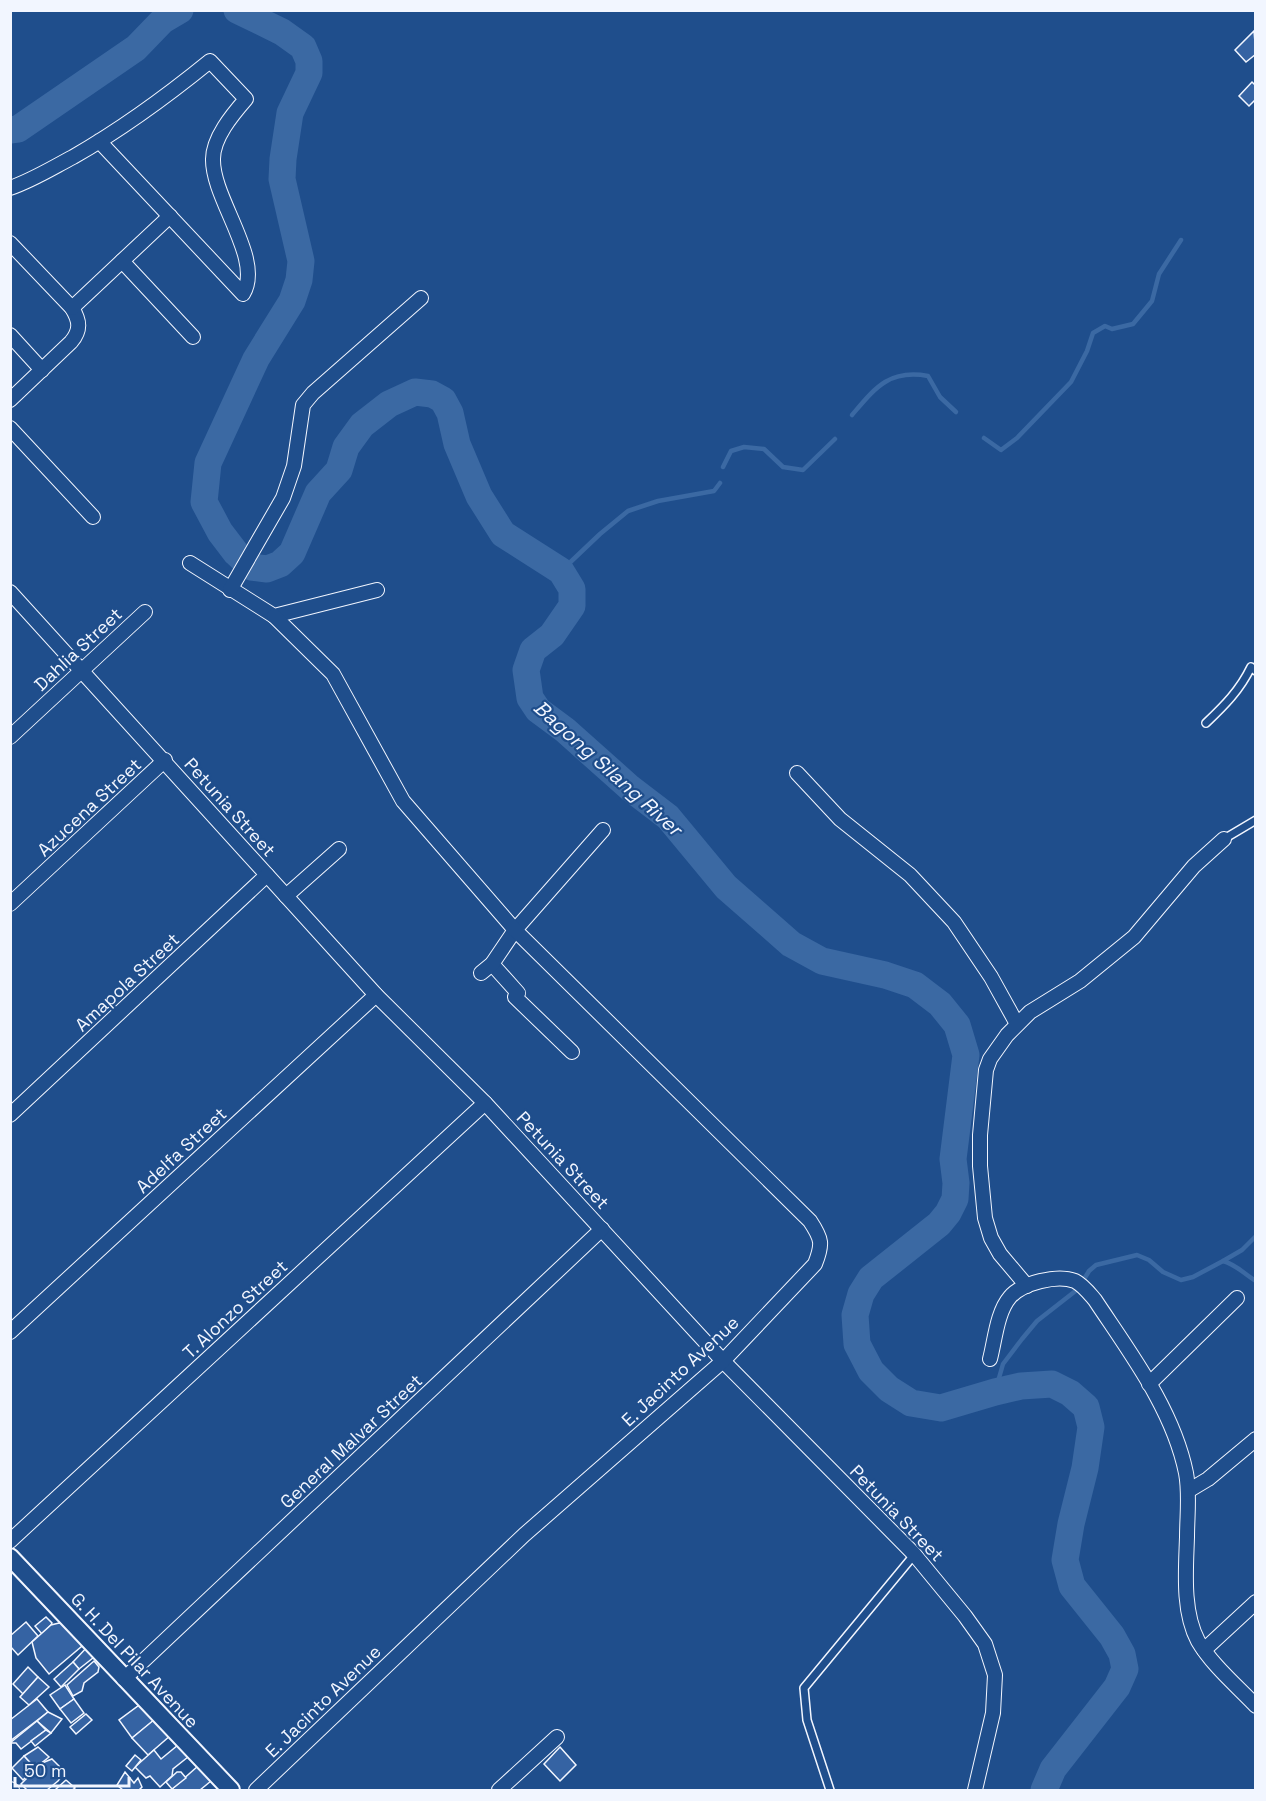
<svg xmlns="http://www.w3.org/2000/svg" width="1266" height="1801" viewBox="0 0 1266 1801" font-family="'Space Grotesk',sans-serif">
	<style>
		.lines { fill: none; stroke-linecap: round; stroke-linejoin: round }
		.stream { stroke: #3b69a3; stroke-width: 4.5 }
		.river { stroke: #3b69a3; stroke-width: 27 }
		.building { fill: #3563a3; stroke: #f2f6ff; stroke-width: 1.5 }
		.service-casing { stroke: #f2f6ff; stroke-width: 10 }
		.minor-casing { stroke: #f2f6ff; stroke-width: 16 }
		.tertiary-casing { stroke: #f2f6ff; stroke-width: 20 }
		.service { stroke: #1f4e8c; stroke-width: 7 }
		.minor { stroke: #1f4e8c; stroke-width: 14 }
		.tertiary { stroke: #1f4e8c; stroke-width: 16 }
		.labels { text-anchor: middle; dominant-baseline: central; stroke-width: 4.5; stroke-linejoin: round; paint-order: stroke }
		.street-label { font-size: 18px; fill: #f2f6ff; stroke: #1f4e8c }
		.water-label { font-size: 20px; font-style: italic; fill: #f2f6ff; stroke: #1f4e8c }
	</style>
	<rect width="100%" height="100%" fill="#1f4e8c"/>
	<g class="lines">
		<!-- stream -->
		<g class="stream">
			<path d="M852,415C875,388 889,369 928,376L940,397L956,412"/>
			<path d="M984,438L1001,450L1017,438L1071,382L1087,351L1093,333L1105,326L1112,329L1133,324L1152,301L1159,274L1181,240"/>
			<path d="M723,467L731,451L744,447L764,449L783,467L803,470L835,439"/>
			<path d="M561,571L600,534L628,511L658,501L714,491L720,483"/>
			<path d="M1223,1261C1237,1265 1244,1274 1256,1281"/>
			<path d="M995,1392L1003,1364L1022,1339L1037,1321L1078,1289L1089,1271L1096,1265L1137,1255L1149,1260L1163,1272L1181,1280L1193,1277L1223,1261L1242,1250L1256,1236"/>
		</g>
		<!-- river -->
		<g class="river">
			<path d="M237,10L282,32L303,47L309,61V73L290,113L283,159L282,179L301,261L299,280L292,301L256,359L208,463L204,502L220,532L236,553L251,567L267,569L280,564L292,553L318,493L339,470L346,447L362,425L389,404L415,392L432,394L443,400L450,413L457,444L479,496L503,534L561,571L572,589V606L552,635L533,650L526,670L530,698L538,710L565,730L630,788L668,817L726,887L791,944L822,961L885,975L915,985L940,1004L957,1025L966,1055L953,1159L956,1183L955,1199L948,1213L939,1224L871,1278L861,1294L855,1315L857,1344L871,1371L889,1389L911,1403L941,1408L995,1392L1021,1386L1052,1384L1070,1393L1086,1407L1091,1427L1085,1468L1071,1524L1065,1560L1072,1586L1112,1636L1122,1654L1125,1669L1117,1687L1053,1769L1044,1790"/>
			<path d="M10,130L18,129L136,48L163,20L180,10"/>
		</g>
	</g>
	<!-- building -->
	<g class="building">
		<path d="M1254,31L1256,54L1246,62L1235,50Z"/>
		<path d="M1252,82L1256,86V99L1249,106L1239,96Z"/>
		<path d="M46,1617L52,1623L51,1625L42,1634L35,1626Z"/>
		<path d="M26,1622L38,1636L18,1655L10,1646V1636Z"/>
		<path d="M59,1623L68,1624L88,1641L49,1674L36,1658L32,1642L51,1625Z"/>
		<path d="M89,1645L98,1654L79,1669L73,1662Z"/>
		<path d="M94,1661L99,1667L98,1672L84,1683L82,1691L73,1696L67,1685Z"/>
		<path d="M73,1662L79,1669L61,1687L54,1679Z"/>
		<path d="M28,1667L38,1677L23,1694L13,1684Z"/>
		<path d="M38,1677L49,1687L29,1705L20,1697Z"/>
		<path d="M65,1685L74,1699L60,1709L50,1695Z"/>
		<path d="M37,1699L48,1712L10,1741V1720Z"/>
		<path d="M74,1699L84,1713L71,1723L60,1709Z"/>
		<path d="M142,1703L157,1718L132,1738L119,1720Z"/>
		<path d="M48,1712L62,1719L51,1733L37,1721Z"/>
		<path d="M86,1714L92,1720L76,1734L70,1727Z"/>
		<path d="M155,1719L171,1735L148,1755L132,1738Z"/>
		<path d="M37,1721L46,1730L21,1749L16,1743H10Z"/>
		<path d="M46,1730L51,1733L35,1746L31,1741Z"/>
		<path d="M178,1745L188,1757L173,1769L172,1776L160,1787L150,1776L146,1778L135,1767L154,1750L161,1759Z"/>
		<path d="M38,1747L49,1757L35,1768L24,1756Z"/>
		<path d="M560,1747L576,1765L560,1781L544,1764Z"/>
		<path d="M135,1755L141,1760L132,1771L126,1766Z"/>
		<path d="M24,1756L35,1768L23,1780L12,1768Z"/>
		<path d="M52,1759L65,1772L58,1781L47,1790H27L21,1784L42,1763Z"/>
		<path d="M198,1766L211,1781L200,1790H173L172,1789Z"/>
		<path d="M125,1772L134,1783L138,1778L142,1787L139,1790H123L117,1785Z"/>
		<path d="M177,1772H181L186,1778L172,1789L166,1782Z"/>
		<path d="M66,1780L75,1788L72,1790H55Z"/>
	</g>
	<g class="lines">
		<!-- service casing -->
		<g class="service-casing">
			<g id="service">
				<path d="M1206,723C1224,706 1240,690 1251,667L1256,671"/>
				<path d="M1224,839L1256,820"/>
				<path d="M830,1790L807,1720L804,1688L914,1555"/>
			</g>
		</g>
		<!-- minor casing -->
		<g class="minor-casing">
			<g id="minor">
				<path d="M10,188C33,180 52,168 73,157C122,129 167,96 210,61L246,99C232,115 213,138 213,159C212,199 264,259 243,294L99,141"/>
				<path d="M10,243L72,308C80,321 81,330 71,342L10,400"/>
				<path d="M122,261L193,337"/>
				<path d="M72,308L170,216"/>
				<path d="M10,335L42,370"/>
				<path d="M10,428L93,517"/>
				<path d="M190,563L274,616L377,590"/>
				<path d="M230,590L283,498L294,466L303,405L313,393L421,298"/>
				<path d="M10,592L376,995L485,1103L723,1361L914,1554L965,1616L985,1644L995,1675L993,1713L975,1790"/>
				<path d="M10,737L145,612"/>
				<path d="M797,773L840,819L910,875L954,922L991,977L1017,1024"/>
				<path d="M286,896L339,849"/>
				<path d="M10,904L165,760"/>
				<path d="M492,964L518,993L515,997L572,1052"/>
				<path d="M481,973L492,964L515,930L603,830"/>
				<path d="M10,1115L267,875"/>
				<path d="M1027,1286L1000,1254L991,1238L985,1218L980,1166V1135L986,1070L990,1059L1007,1035L1030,1012L1080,981L1134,937L1194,866L1224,839"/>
				<path d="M10,1332L376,995"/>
				<path d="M990,1359C995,1340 997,1312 1010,1297C1022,1283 1057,1274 1075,1281C1083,1285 1089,1293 1095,1300C1130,1353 1173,1409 1186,1473C1190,1494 1187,1516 1187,1537C1186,1569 1182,1611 1198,1641C1212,1665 1237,1686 1256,1706"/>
				<path d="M1149,1384L1237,1298"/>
				<path d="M1188,1491L1208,1479L1256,1439"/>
				<path d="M10,1541L485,1103"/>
				<path d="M1204,1650L1256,1602"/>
				<path d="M124,1679L602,1229"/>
				<path d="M10,1789L12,1790"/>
				<path d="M256,1790L524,1535L723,1361L815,1264C823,1244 822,1239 810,1221L515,930L403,801L333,674L274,616"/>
				<path d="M499,1790L557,1737"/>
			</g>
		</g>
		<!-- tertiary casing -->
		<g class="tertiary-casing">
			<path id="tertiary" d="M10,1557L231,1790"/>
		</g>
		<!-- service -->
		<use href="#service" class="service"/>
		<!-- minor -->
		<use href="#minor" class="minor"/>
		<!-- tertiary -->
		<use href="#tertiary" class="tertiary"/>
	</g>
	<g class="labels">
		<!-- street labels -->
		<g class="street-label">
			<text transform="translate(78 649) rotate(-43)">Dahlia Street</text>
			<text transform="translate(89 807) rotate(-43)">Azucena Street</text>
			<text transform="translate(230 807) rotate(48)">Petunia Street</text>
			<text transform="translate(127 982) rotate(-43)">Amapola Street</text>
			<text transform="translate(181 1150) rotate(-43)">Adelfa Street</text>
			<text transform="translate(563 1160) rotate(47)">Petunia Street</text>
			<text transform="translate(235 1309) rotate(-43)">T. Alonzo Street</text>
			<text transform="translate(680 1371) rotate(-43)">E. Jacinto Avenue</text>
			<text transform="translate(351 1441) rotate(-43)">General Malvar Street</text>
			<text transform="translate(897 1513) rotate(46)">Petunia Street</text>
			<text transform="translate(135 1660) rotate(47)">G. H. Del Pilar Avenue</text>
			<text transform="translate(323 1701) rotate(-44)">E. Jacinto Avenue</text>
		</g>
		<!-- water labels -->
		<g class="water-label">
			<text transform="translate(608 768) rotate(42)">Bagong Silang River</text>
		</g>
	</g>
	<!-- border -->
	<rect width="1266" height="1801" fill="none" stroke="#f2f6ff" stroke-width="24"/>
	<!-- scale -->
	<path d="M15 1777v9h114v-9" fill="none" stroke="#f2f6ff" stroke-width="3"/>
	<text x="24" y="1777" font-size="18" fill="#f2f6ff" stroke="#1f4e8c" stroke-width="4.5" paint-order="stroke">50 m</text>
</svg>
